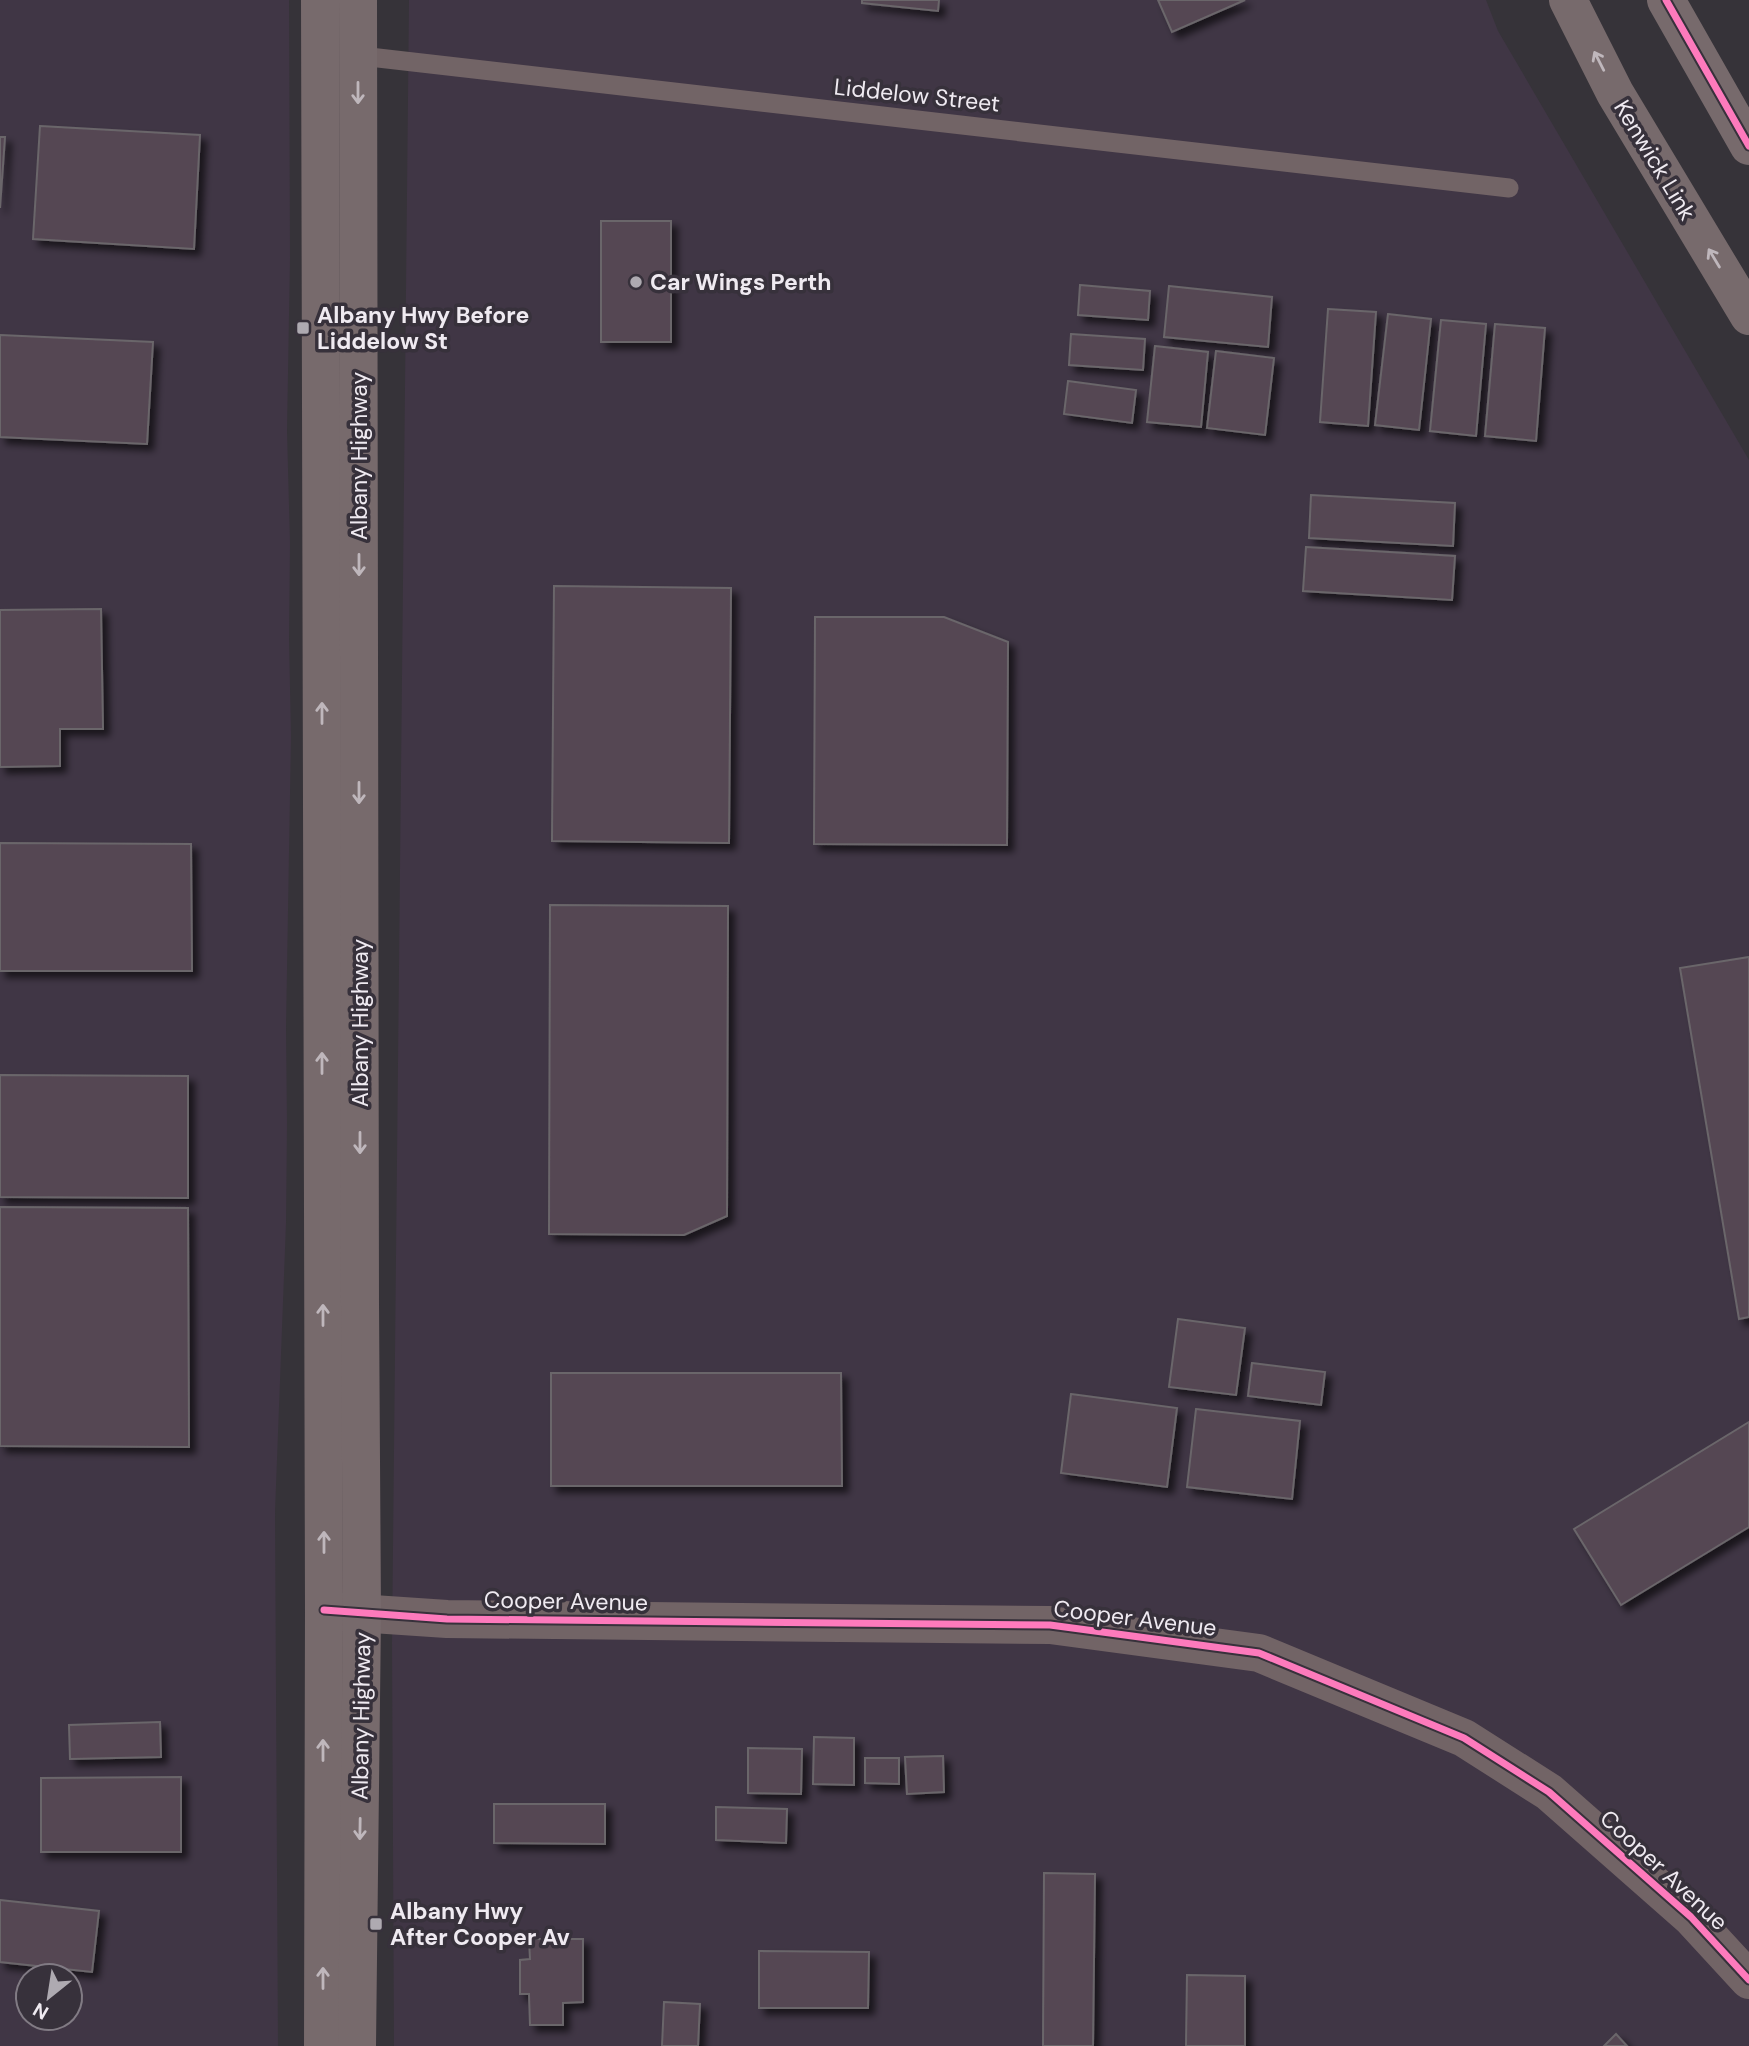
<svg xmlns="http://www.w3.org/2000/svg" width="1749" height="2046" viewBox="0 0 1749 2046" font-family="'DM Sans',sans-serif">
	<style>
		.built { fill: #403645; fill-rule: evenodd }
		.building { fill: #554653; stroke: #6a666a; stroke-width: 2; filter: url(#shadow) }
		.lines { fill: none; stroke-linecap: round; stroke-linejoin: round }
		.lane { stroke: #726466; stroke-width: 19 }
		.street { stroke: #726466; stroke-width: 38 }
		.highway { stroke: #776a6c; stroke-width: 38 }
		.cycleway-casing { stroke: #37313b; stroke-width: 11 }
		.cycleway { stroke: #fd7abc; stroke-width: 7 }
		.oneway { stroke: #bfb7bc }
		.poi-dot { fill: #aeaab1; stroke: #37313b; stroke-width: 2.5 }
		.labels { text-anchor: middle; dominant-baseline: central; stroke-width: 7; stroke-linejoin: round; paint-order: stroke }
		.street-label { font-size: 23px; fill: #efeaf1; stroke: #37313b }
		.poi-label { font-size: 23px; font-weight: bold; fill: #efeaf1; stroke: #37313b; text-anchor: start }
	</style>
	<defs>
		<filter id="shadow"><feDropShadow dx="6" dy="6" stdDeviation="3.5" flood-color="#0009"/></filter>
	</defs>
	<rect width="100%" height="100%" fill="#363339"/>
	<!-- built -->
	<g class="built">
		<path d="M0,0H289L290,258L287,431L290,543L289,639L291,736L286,1028L287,1124L286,1223L275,1512L278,2046H0ZM28,1976H70V2018H28Z"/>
		<path d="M409,0H1486L1498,31L1749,460V2046H394L392,1643Z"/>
	</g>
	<!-- building -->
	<g class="building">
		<path d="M862,0H939L938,11L862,3Z"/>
		<path d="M1158,0H1245L1172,32Z"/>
		<path d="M40,126L200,135L194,249L33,239Z"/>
		<path d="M0,137H5L0,208Z"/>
		<rect x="601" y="221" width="70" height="121"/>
		<path d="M1080,285L1150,291L1148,320L1078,315Z"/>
		<path d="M1169,286L1272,297L1268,347L1164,337Z"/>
		<path d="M1328,309L1376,312L1368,426L1320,422Z"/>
		<path d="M1388,314L1431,319L1419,430L1375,425Z"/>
		<path d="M1441,320L1486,324L1476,436L1430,431Z"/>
		<path d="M1495,324L1545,328L1536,441L1485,436Z"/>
		<path d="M1071,334L1145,339L1143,370L1069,365Z"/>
		<path d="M0,335L153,342L147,444L0,437Z"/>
		<path d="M1155,346L1208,352L1201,427L1147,422Z"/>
		<path d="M1216,351L1274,358L1265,435L1207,428Z"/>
		<path d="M1068,381L1136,390L1132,423L1064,414Z"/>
		<path d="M1311,495L1455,503L1453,546L1309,538Z"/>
		<path d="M1306,547L1455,556L1452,600L1303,591Z"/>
		<path d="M554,586L731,588L729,843L552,841Z"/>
		<path d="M101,609L103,729H60V766L0,767V610Z"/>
		<path d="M815,617H944L1008,642L1007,845L814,844Z"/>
		<path d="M0,843L191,844L192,971H0Z"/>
		<path d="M550,905L728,906L727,1216L684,1235L549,1234Z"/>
		<path d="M1749,957V1317L1739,1319L1680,968Z"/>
		<path d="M0,1075L188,1076V1198L0,1197Z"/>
		<path d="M0,1207L188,1208L189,1447L0,1446Z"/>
		<path d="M1178,1319L1245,1328L1236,1395L1169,1387Z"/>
		<path d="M1252,1363L1325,1372L1321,1405L1248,1396Z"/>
		<path d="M551,1373H841L842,1486H551Z"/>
		<path d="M1071,1394L1177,1408L1167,1487L1061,1473Z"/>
		<path d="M1196,1409L1300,1421L1292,1499L1187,1487Z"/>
		<path d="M1749,1422V1527L1621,1605L1574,1529Z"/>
		<path d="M160,1722L161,1757L70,1759L69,1725Z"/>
		<path d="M814,1737L854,1738V1785L813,1784Z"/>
		<path d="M748,1748L802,1749L801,1794L748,1793Z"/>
		<path d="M943,1756L944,1792L907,1794L905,1757Z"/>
		<path d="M865,1758H899V1784L865,1783Z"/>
		<path d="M181,1777V1852H41V1778Z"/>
		<path d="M494,1804H605V1844L494,1843Z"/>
		<path d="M716,1807L787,1809L786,1843L716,1840Z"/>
		<path d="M1044,1873L1095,1874L1093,2046H1043Z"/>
		<path d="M0,1900L99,1911L92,1972L0,1962Z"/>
		<path d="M529,1939H583V2002L563,2003V2025H530L529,1994H520V1960L530,1959Z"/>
		<path d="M759,1951L869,1952L868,2008H759Z"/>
		<path d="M1187,1975L1245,1976V2046H1186Z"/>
		<path d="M664,2002L700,2004L698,2046H662Z"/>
		<path d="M1616,2034L1627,2046H1604Z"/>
	</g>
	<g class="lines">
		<!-- lane -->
		<path class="lane" d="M352,55L1509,188"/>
		<!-- street -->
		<path class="street" d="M328,1611L447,1619L1050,1625L1259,1653L1464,1738L1549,1792L1691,1917L1749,1980"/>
		<!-- highway -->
		<g class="highway">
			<path d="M320,0L324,1610L323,2046"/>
			<path d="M1568,0L1615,93L1749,316"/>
			<path d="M1666,0L1749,146"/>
			<path d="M357,2046L362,1614L360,1303L358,0"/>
		</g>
		<!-- cycleway casing -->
		<g class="cycleway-casing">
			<g id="cycleway">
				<path d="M1666,0L1749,146"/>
				<path d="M324,1610L447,1619L1050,1625L1259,1653L1464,1738L1549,1792L1691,1917L1749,1980"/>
			</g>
		</g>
		<!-- cycleway -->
		<use href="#cycleway" class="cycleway"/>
	</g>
	<!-- one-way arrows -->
	<defs><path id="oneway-shaft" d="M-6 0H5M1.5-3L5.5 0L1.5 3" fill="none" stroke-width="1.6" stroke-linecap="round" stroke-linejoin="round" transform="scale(1.75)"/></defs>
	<g class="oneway">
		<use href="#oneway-shaft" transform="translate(1599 61) rotate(-117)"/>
		<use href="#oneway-shaft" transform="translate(358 93) rotate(90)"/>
		<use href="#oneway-shaft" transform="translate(1714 258) rotate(-121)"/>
		<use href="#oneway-shaft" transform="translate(359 565) rotate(90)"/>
		<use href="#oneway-shaft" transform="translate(322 713) rotate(-90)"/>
		<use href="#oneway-shaft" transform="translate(359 793) rotate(90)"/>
		<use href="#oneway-shaft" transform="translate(322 1063) rotate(-90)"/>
		<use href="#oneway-shaft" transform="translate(360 1143) rotate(90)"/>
		<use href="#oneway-shaft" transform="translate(323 1315) rotate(-90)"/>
		<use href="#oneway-shaft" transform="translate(324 1542) rotate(-90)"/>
		<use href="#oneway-shaft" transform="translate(323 1750) rotate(-90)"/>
		<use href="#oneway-shaft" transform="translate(360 1829) rotate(91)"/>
		<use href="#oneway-shaft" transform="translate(323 1978) rotate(-90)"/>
	</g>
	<!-- markers -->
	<g class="poi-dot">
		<circle cx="636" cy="282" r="7"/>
		<rect x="296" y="321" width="14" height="14" rx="3.5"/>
		<rect x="369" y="1917" width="14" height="14" rx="3.5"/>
	</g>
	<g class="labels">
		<!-- street labels -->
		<g class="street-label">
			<text transform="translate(917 95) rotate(6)">Liddelow Street</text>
			<text transform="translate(1655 160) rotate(59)">Kenwick Link</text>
			<text transform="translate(359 456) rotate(-90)">Albany Highway</text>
			<text transform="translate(360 1023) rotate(-90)">Albany Highway</text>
			<text transform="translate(566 1601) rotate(1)">Cooper Avenue</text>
			<text transform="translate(1135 1618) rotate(7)">Cooper Avenue</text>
			<text transform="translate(361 1716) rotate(-89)">Albany Highway</text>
			<text transform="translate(1664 1870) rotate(43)">Cooper Avenue</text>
		</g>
		<!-- poi labels -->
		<g class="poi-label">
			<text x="650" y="282">Car Wings Perth</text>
			<text x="317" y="315">Albany Hwy Before<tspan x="317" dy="26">Liddelow St</tspan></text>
			<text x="390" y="1911">Albany Hwy<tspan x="390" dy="26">After Cooper Av</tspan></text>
		</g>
	</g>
	<!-- north arrow -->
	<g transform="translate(49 1997) rotate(210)"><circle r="33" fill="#37313b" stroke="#817b84" stroke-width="2"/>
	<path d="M0-5L12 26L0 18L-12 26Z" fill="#aeaab1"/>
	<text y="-10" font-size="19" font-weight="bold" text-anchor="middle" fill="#efeaf1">N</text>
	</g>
</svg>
